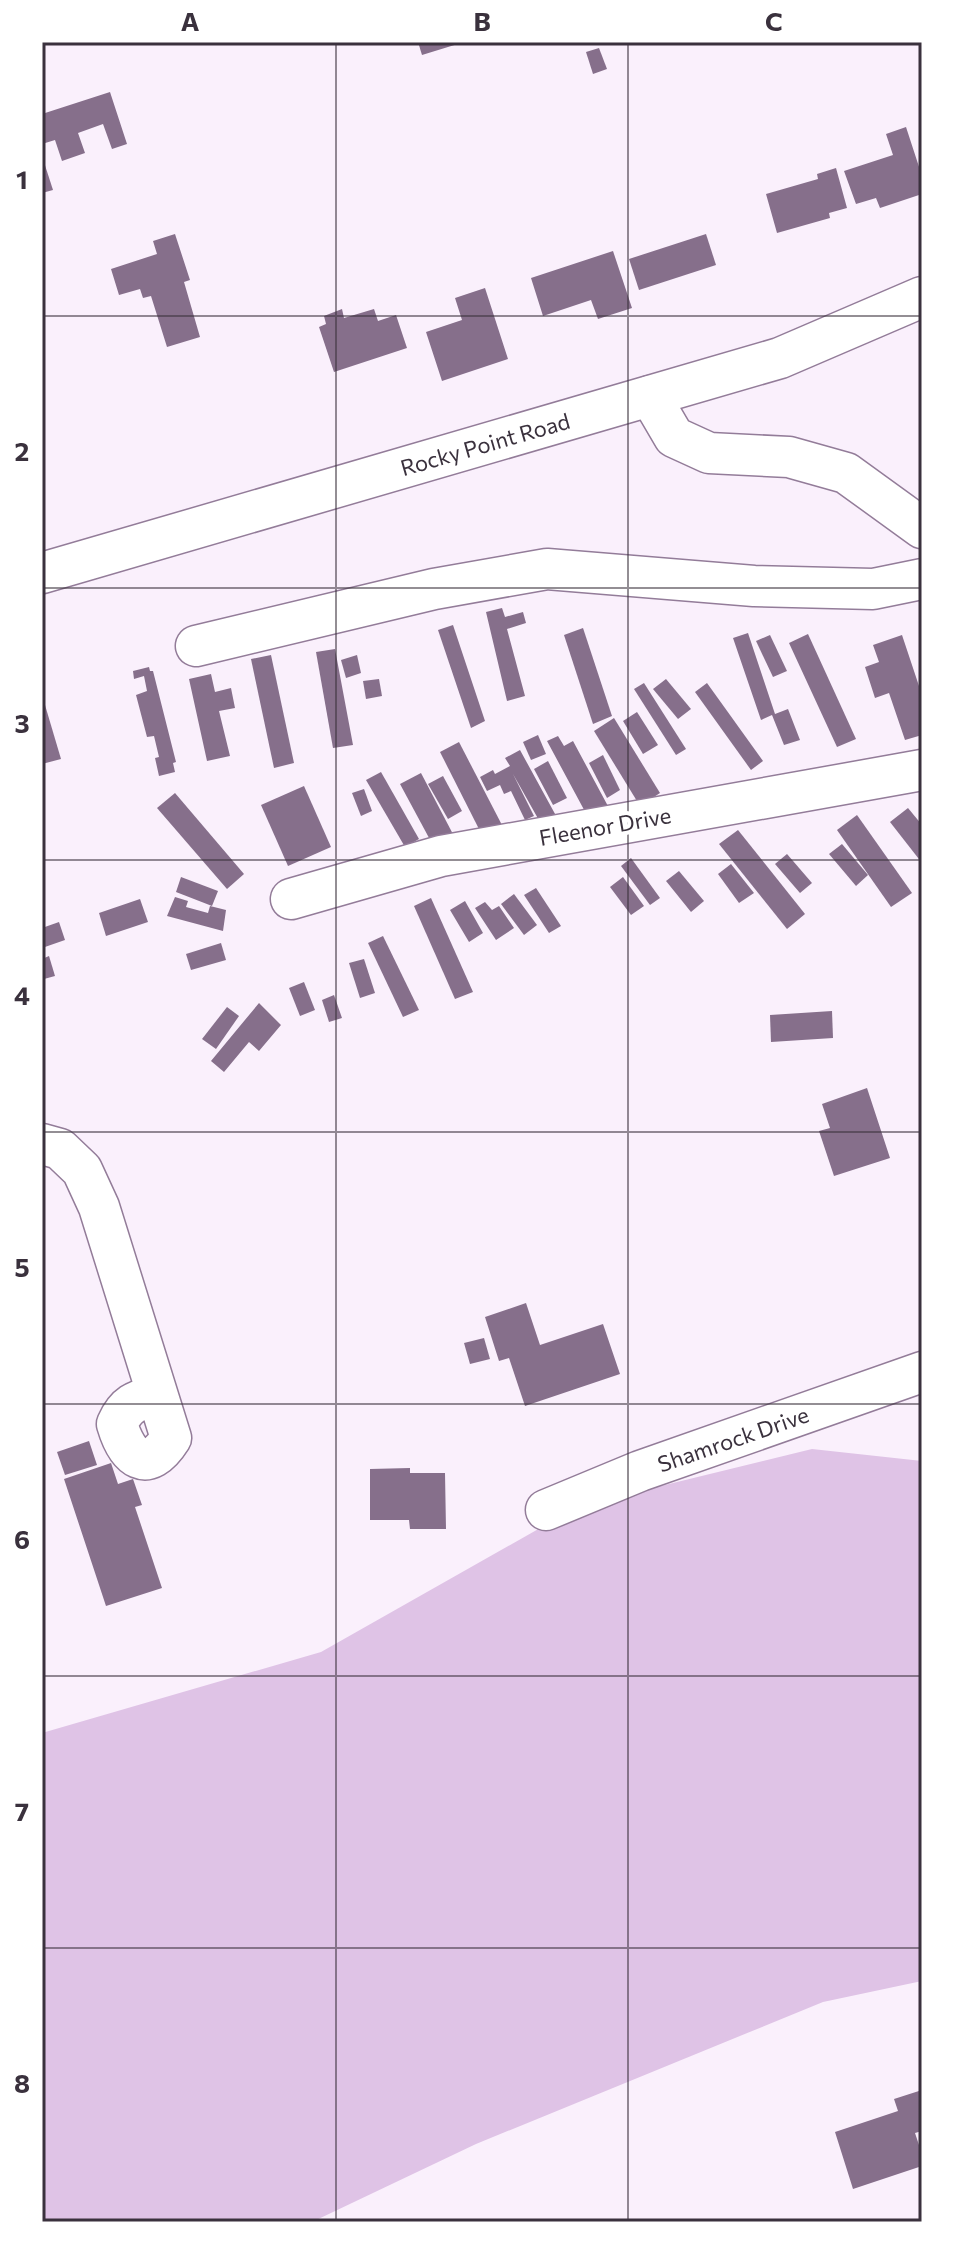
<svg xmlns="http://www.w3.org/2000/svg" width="964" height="2264" viewBox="0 0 964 2264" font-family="Commissioner,sans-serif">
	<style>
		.green { fill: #dfc3e6 }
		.building { fill: #866f8b }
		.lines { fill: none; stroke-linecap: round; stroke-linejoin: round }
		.minor-casing { stroke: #937c99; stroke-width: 43 }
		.minor { stroke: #fff; stroke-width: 40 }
		.grid { fill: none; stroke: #3a313d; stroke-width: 2; stroke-opacity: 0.55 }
		.labels { text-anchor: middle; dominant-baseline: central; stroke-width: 8; stroke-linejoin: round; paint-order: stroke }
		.street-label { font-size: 22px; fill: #3a313d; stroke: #fff }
		.neatline { fill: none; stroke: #3a313d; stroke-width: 3 }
		.grid-label { font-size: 26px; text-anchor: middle; font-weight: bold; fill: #3a313d }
	</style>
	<rect width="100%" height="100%" fill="#faf0fc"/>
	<!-- green -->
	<path class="green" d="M812,1449L922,1461V1981L823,2002L476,2144L312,2222H42V1733L321,1652L579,1506Z"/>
	<!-- building -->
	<g class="building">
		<path d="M418,42H460L461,43L422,55Z"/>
		<path d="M599,48L607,69L593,74L586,52Z"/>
		<path d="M110,92L127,144L112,149L103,124L78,133L85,153L62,161L55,140L42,144V114Z"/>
		<path d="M906,127L922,176V194L880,208L876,198L856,204L844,171L893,155L886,134Z"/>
		<path d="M42,156L53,190L42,193Z"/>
		<path d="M836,168L847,208L829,213L830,218L777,233L766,194L818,179L817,174Z"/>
		<path d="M175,234L190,280L184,282L200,337L167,347L151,296L143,298L140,289L119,295L111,269L157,254L153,241Z"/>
		<path d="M706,234L716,265L639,290L629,259Z"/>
		<path d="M613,251L632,308L598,319L591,300L543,316L531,278Z"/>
		<path d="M485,288L508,359L442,381L426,332L462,320L455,298Z"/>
		<path d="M342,309L344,318L374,309L378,321L396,315L407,348L334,372L319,327L326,324L324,316Z"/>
		<path d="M502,608L505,617L523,612L526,623L507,629L525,696L507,701L486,612Z"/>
		<path d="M453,625L485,721L471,728L438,630Z"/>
		<path d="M583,628L612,716L593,724L564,635Z"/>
		<path d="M748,633L775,714L788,709L800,740L784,745L772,715L761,720L733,638Z"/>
		<path d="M808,634L856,739L837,747L789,643Z"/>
		<path d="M770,635L787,671L773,677L756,641Z"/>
		<path d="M902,635L922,695V735L905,740L889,693L875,698L865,667L879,662L873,645Z"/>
		<path d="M335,649L353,745L333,748L316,652Z"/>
		<path d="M271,655L294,763L274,768L251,659Z"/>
		<path d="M357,655L361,673L346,678L341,660Z"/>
		<path d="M149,667L150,671H153L176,762L173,763L175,772L159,776L155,758L159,757L154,736L147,737L136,695L147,691L144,676L134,679L133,671Z"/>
		<path d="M211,674L215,692L231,688L235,708L219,711L230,756L207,761L189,679Z"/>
		<path d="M379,679L382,696L366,699L363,681Z"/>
		<path d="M666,679L691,709L678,719L653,689Z"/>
		<path d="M644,683L686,749L676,755L634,689Z"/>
		<path d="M707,683L763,761L751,770L695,692Z"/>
		<path d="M45,705L61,759L42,764V706Z"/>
		<path d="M637,712L658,745L643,754L623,721Z"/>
		<path d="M614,718L660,793L640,806L594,731Z"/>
		<path d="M538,735L546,754L531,760L523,742Z"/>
		<path d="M558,736L564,746L573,741L609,808L589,819L547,741Z"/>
		<path d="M459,742L503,827L483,837L440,752Z"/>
		<path d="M520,750L560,823L545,831L513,774L534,816L525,820L511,791L504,794L500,785L487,791L480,777L493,770L495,774L510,766L505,758Z"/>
		<path d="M603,755L620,790L607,798L589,763Z"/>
		<path d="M548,761L567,798L553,805L534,769Z"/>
		<path d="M381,772L419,839L405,847L366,780Z"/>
		<path d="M421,773L455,838L435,849L400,784Z"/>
		<path d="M443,776L462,811L448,819L428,784Z"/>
		<path d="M304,786L331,847L288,866L261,805Z"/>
		<path d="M364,789L372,811L361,816L352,793Z"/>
		<path d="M175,793L244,874L227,889L157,808Z"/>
		<path d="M908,808L922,825V863L890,822Z"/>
		<path d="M857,815L912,893L891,907L837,830Z"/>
		<path d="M738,830L805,914L787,929L719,844Z"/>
		<path d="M842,844L868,875L856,886L829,854Z"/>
		<path d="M787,854L812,883L800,893L775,864Z"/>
		<path d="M631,858L660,898L650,905L621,866Z"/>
		<path d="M731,864L754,893L739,903L718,874Z"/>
		<path d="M679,871L704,901L691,912L666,881Z"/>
		<path d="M181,877L218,891L212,906L176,892Z"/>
		<path d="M623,877L644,906L631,915L610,887Z"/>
		<path d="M536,888L561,926L549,933L524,895Z"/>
		<path d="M514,894L537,925L524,935L501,904Z"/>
		<path d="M175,897L188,901L186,907L208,913L210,906L226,910L223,931L167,916Z"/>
		<path d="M431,898L473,992L455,999L414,906Z"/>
		<path d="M140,899L148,922L106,936L99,913Z"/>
		<path d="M465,901L483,933L469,942L450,910Z"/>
		<path d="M485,902L492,910L499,906L514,928L496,940L475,908Z"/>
		<path d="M59,922L65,940L42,948V928Z"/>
		<path d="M383,936L419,1010L403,1017L368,943Z"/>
		<path d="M221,943L226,960L191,970L186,954Z"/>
		<path d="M49,956L55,976L44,979L42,959Z"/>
		<path d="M364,959L375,993L360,998L349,963Z"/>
		<path d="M304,982L315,1010L300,1016L289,988Z"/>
		<path d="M334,995L342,1018L329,1022L322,1000Z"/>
		<path d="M259,1003L281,1025L259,1051L249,1042L224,1072L211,1061Z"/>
		<path d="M227,1007L239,1016L216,1049L202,1039Z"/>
		<path d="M832,1011L833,1038L771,1042L770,1015Z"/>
		<path d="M867,1088L890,1158L834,1176L819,1131L830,1128L822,1104Z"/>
		<path d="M526,1303L540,1345L603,1324L620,1374L525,1406L509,1358L499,1361L485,1317Z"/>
		<path d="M484,1338L490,1359L470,1364L464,1343Z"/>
		<path d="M89,1441L97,1465L65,1475L57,1452Z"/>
		<path d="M111,1463L118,1484L133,1479L142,1505L135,1507L162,1588L106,1606L64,1479Z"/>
		<path d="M410,1468V1473H445L446,1529H410L409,1520H370V1469Z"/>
		<path d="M922,2090V2131L915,2133L922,2154V2166L853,2189L835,2132L898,2111L894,2099Z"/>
	</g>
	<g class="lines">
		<!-- minor casing -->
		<g class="minor-casing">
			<g id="minor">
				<path d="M650,396L674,437L709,453L789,457L846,473L922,528"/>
				<path d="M42,573L780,358L922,297"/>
				<path d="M196,646L434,589L547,569L754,586L873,589L922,579"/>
				<path d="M291,899L441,856L922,770"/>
				<path d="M42,1144L60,1149L82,1170L99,1207L171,1438C147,1476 127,1458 117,1424C126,1404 135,1401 156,1395"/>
				<path d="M546,1510L640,1471L922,1372"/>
			</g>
		</g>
		<!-- minor -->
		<use href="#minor" class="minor"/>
	</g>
	<!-- grid -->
	<path class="grid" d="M336,42V2222M628,42V2222M42,316H922M42,588H922M42,860H922M42,1132H922M42,1404H922M42,1676H922M42,1948H922"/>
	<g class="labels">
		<!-- street labels -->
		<g class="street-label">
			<text transform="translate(485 444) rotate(-16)">Rocky Point Road</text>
			<text transform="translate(605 826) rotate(-10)">Fleenor Drive</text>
			<text transform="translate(733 1439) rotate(-19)">Shamrock Drive</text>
		</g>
	</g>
	<!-- border -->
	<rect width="964" height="2264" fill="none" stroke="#ffffff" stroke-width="88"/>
	<rect x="44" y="44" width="876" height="2176" class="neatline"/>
	<g class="grid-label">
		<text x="190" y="31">A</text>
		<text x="482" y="31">B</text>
		<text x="774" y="31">C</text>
		<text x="22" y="189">1</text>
		<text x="22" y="461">2</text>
		<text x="22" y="733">3</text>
		<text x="22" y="1005">4</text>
		<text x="22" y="1277">5</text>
		<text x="22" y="1549">6</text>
		<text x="22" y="1821">7</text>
		<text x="22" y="2093">8</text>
	</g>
</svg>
